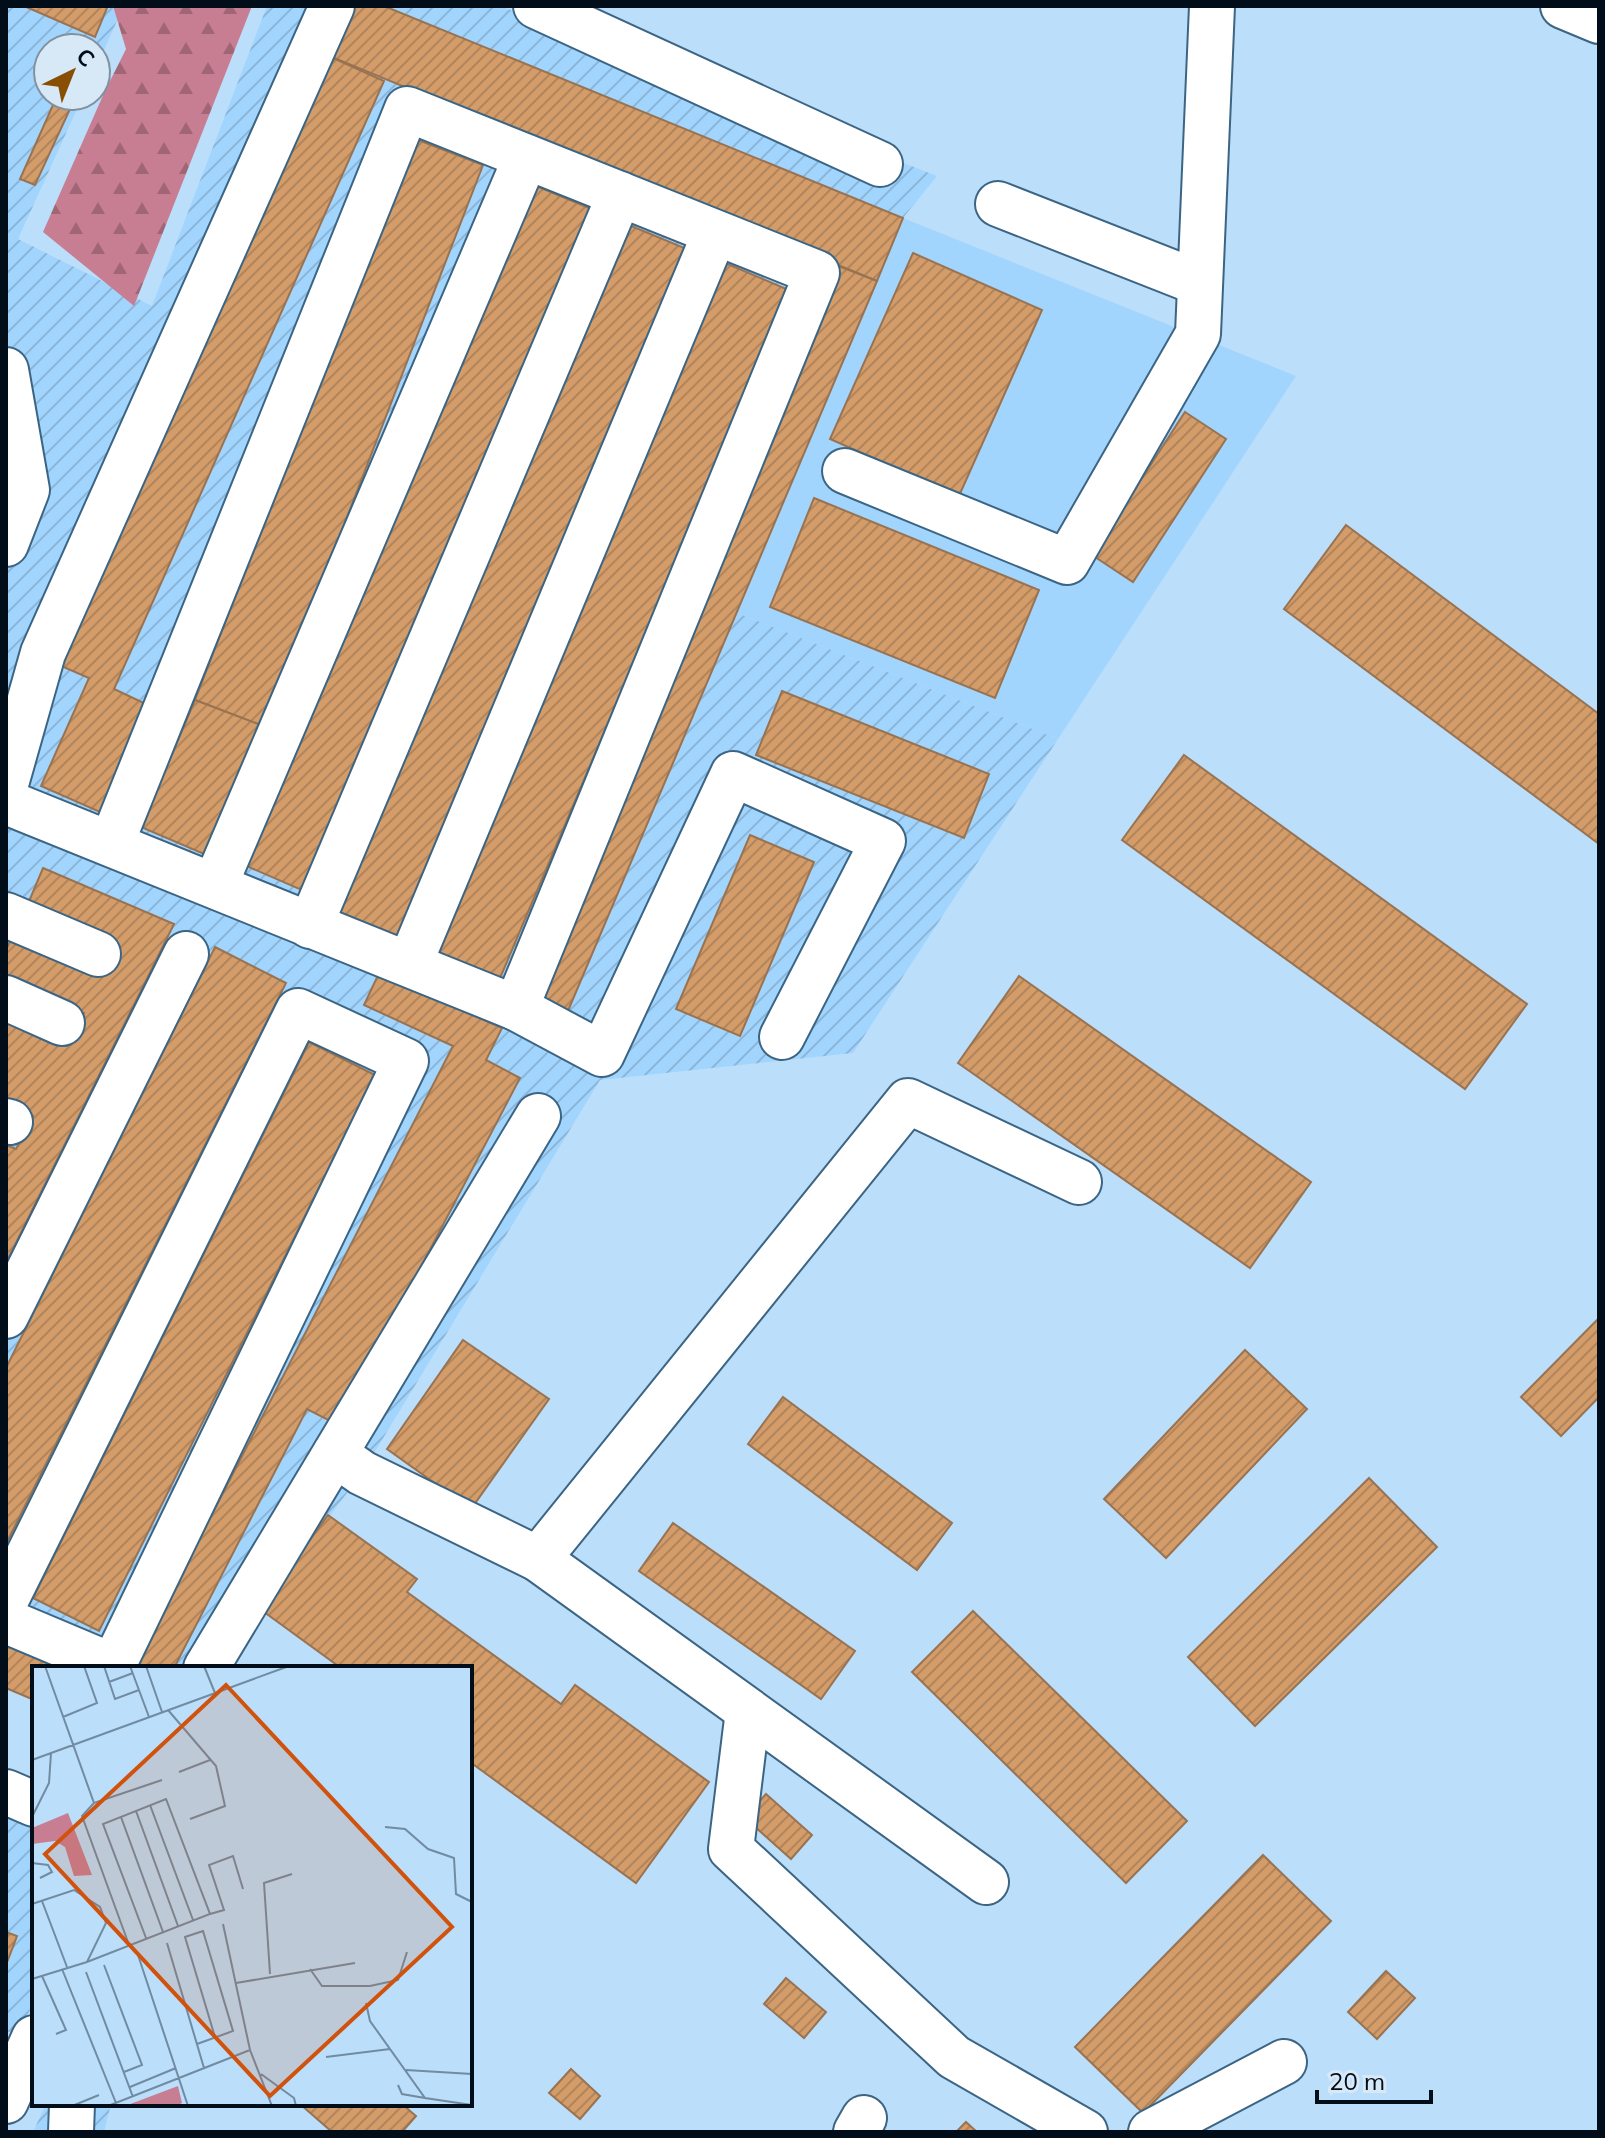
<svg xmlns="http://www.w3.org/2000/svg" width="1605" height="2138" viewBox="0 0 1605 2138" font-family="Mulish,sans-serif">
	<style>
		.built { fill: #a2d5fe }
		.industrial { fill: url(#industrial-furrows) }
		.forest { fill: url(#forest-firs) }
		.building { fill: url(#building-hatch); stroke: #997351; stroke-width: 2 }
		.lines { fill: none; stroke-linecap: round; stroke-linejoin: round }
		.minor-casing { stroke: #3c6584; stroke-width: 48 }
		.minor { stroke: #fff; stroke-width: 44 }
		.inset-road { fill: none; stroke: #718ba1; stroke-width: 2 }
		.view { fill: #d1520d; fill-opacity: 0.15; stroke: #d1520d; stroke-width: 4 }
		.inset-edge { fill: none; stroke: #010e1a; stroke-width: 4 }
	</style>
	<defs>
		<pattern id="industrial-furrows" width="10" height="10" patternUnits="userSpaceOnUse" patternTransform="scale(2)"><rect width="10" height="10" fill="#a2d5fe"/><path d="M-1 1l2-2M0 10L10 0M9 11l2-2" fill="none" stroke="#8ab6d9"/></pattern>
		<pattern id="forest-firs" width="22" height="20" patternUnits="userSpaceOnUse" patternTransform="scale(2)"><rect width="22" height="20" fill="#c87e92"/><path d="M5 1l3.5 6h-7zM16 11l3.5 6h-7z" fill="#a06676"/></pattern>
		<pattern id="building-hatch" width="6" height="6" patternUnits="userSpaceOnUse" patternTransform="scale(2)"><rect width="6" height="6" fill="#d39c69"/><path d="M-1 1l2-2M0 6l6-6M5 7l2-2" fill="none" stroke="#b3855a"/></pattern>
	</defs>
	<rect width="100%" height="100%" fill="#bbdefb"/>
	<!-- built -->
	<path class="built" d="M903,218L1296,376L1058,739L737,613Z"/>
	<!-- industrial -->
	<g class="industrial">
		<path d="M6,6H109L121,12L96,68V48H48V96H83L18,239L152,306L267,6H500L937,176L903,218L737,613L1058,739L853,1053L600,1080L362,1473L260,1609L206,1668H34V1700L6,1688Z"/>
		<path d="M6,1809L34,1819V2001L19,2035L6,2031Z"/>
		<path d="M46,2104H111L104,2132H33Z"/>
	</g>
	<!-- forest -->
	<path class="forest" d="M113,6H252L134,306L43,232L104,93L126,49Z"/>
	<!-- building -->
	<g class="building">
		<path d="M24,6H103L107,8L95,37Z"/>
		<path d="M340,6H384L903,218L877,281L322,53Z"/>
		<path d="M322,53L384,81L114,689L148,705L100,812L41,786L89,678L52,662Z"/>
		<path d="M57,96H76L35,185L20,179Z"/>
		<path d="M413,138L483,165L266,727L195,700Z"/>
		<path d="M529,183L599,212L311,894L242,864Z"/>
		<path d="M624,223L694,252L405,944L334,915Z"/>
		<path d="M913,253L1042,310L959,496L830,439Z"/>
		<path d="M718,260L791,291L498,983L425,953Z"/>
		<path d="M836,265L877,281L565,1018L531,1004Z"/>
		<path d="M1185,412L1226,439L1133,582L1092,555Z"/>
		<path d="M814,498L1039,590L995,698L770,607Z"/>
		<path d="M1346,525L1599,714V844L1284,609Z"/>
		<path d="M782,691L989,774L964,838L756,755Z"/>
		<path d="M195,700L266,727L211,857L141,827Z"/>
		<path d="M1184,755L1527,1004L1465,1089L1122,840Z"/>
		<path d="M750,835L814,862L740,1036L676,1009Z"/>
		<path d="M43,868L174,924L6,1263V1145L16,1149L33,1116L6,1104V1020L67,1046L84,1013L6,982V950L11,939L102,975L118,944L27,906Z"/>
		<path d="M215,947L286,983L6,1544V1368Z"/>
		<path d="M379,973L502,1028L486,1060L520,1078L338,1425L307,1409L174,1668H133L453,1046L364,1005Z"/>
		<path d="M1019,976L1311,1182L1250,1268L958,1063Z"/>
		<path d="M309,1042L375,1075L99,1631L33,1598Z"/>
		<path d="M1599,1318V1397L1561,1436L1521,1397Z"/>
		<path d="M463,1340L549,1399L471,1509L387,1449Z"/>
		<path d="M1245,1350L1307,1409L1166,1558L1104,1499Z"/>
		<path d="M783,1397L952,1523L917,1570L748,1444Z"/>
		<path d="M1369,1478L1437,1547L1255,1726L1188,1657Z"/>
		<path d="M328,1515L417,1579L407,1592L561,1704L575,1685L709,1782L636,1883L470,1762V1668H341L260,1609Z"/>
		<path d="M673,1523L855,1651L821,1699L639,1571Z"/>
		<path d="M973,1611L1187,1821L1126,1883L912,1672Z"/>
		<path d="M6,1645L59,1668H34V1700L6,1688Z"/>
		<path d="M766,1794L812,1835L791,1859L745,1818Z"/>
		<path d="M1263,1855L1331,1921L1143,2113L1075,2047Z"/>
		<path d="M6,1932L17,1936L6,1965Z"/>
		<path d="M1386,1971L1415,1998L1377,2039L1348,2012Z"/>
		<path d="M786,1978L826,2012L804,2038L764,2004Z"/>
		<path d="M571,2069L600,2096L580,2119L549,2093Z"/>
		<path d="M300,2104H402L416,2116L402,2132H332Z"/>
		<path d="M966,2122L977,2132H956Z"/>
	</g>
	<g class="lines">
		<!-- minor casing -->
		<g class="minor-casing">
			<g id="minor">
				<path d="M536,6L880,164"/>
				<path d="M1563,6L1599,21"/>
				<path d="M998,204L1199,283"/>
				<path d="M6,370L27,490L6,544"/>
				<path d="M845,471L1067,562L1198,334L1212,6"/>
				<path d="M6,784L43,653L332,6"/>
				<path d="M6,802L516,1008L817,273L407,109L112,842"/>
				<path d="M215,885L526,157"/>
				<path d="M6,915L98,954"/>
				<path d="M310,926L620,194"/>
				<path d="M410,963L715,233"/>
				<path d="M6,998L62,1023"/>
				<path d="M516,1008L602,1054L733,774L883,841L782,1037"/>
				<path d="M6,1121L10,1122"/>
				<path d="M6,1316L186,954"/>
				<path d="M335,1454L362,1473L538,1559L986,1882"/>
				<path d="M538,1559L908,1101L1079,1182"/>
				<path d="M6,1600L298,1011L406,1061L113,1666L6,1621"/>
				<path d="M206,1668L538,1116"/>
				<path d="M748,1711L731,1849L954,2057L1085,2132"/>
				<path d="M6,1792L34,1804"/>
				<path d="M6,2101L34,2038"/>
				<path d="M71,2132L72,2104"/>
				<path d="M856,2132L864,2118"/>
				<path d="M1151,2132L1284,2062"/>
			</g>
		</g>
		<!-- minor -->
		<use href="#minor" class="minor"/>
	</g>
	<!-- overview -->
	<g transform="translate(32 1666)">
		<rect width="440" height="440" fill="#bbdefb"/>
		<path d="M36,147L60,209L42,210L33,181L23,175L0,178V162ZM146,420L150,437L144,440H93Z" fill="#c87e92"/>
		<path class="inset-road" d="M13,0L62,137L130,114M72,0L83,33L107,24M98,0L117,51M114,0L130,46M172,0L183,27M77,16L101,7M136,44L184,100L193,140L158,153M31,51L65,37L52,0M0,94L257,0M147,106L178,94M62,137L50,150L97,279M118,139L161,254M104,145L146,260M0,151L17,117L19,87M89,151L131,266M353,161L373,163L396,183L422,192L424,228L440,236M0,197L16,199L20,206L8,212M10,235L35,301M0,238L42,224L68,241L74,257L55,296M178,248L192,244L177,199L201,190L211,223M191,258L218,384L240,440M135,277L172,402M106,289L156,440M72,299L110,399L92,406M30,303L84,437M278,303L290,320H338L366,314L375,286M54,306L101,431M238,308L232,217L260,208M10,310L34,364L24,368M0,313L55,296L178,248L134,133L71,158L114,272M204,317L323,297M334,337L338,355L393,432L440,439M165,378L201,365L171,265L153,271L183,371M294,391L358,383M374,404L440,408M229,408L262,432L264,440M366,419L370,428L393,432M98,421L144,402M40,440L67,429M76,440L218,384"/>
		<path class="view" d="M194,19L420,261L238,430L13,188Z"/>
		<rect width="440" height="440" class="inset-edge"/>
	</g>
	<!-- border -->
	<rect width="1605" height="2138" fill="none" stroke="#010e1a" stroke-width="16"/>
	<!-- north arrow -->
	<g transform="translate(72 72) rotate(43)"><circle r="38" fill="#d7e9f7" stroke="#81919f" stroke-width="2"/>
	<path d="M0-6L14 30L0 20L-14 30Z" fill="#884e04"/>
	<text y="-12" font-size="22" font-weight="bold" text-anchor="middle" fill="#010e1a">С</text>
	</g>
	<!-- scale -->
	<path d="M1317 2090v12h114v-12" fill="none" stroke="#010e1a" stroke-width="4"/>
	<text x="1329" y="2090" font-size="24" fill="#010e1a" stroke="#d7e9f7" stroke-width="6" paint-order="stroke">20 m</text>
</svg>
